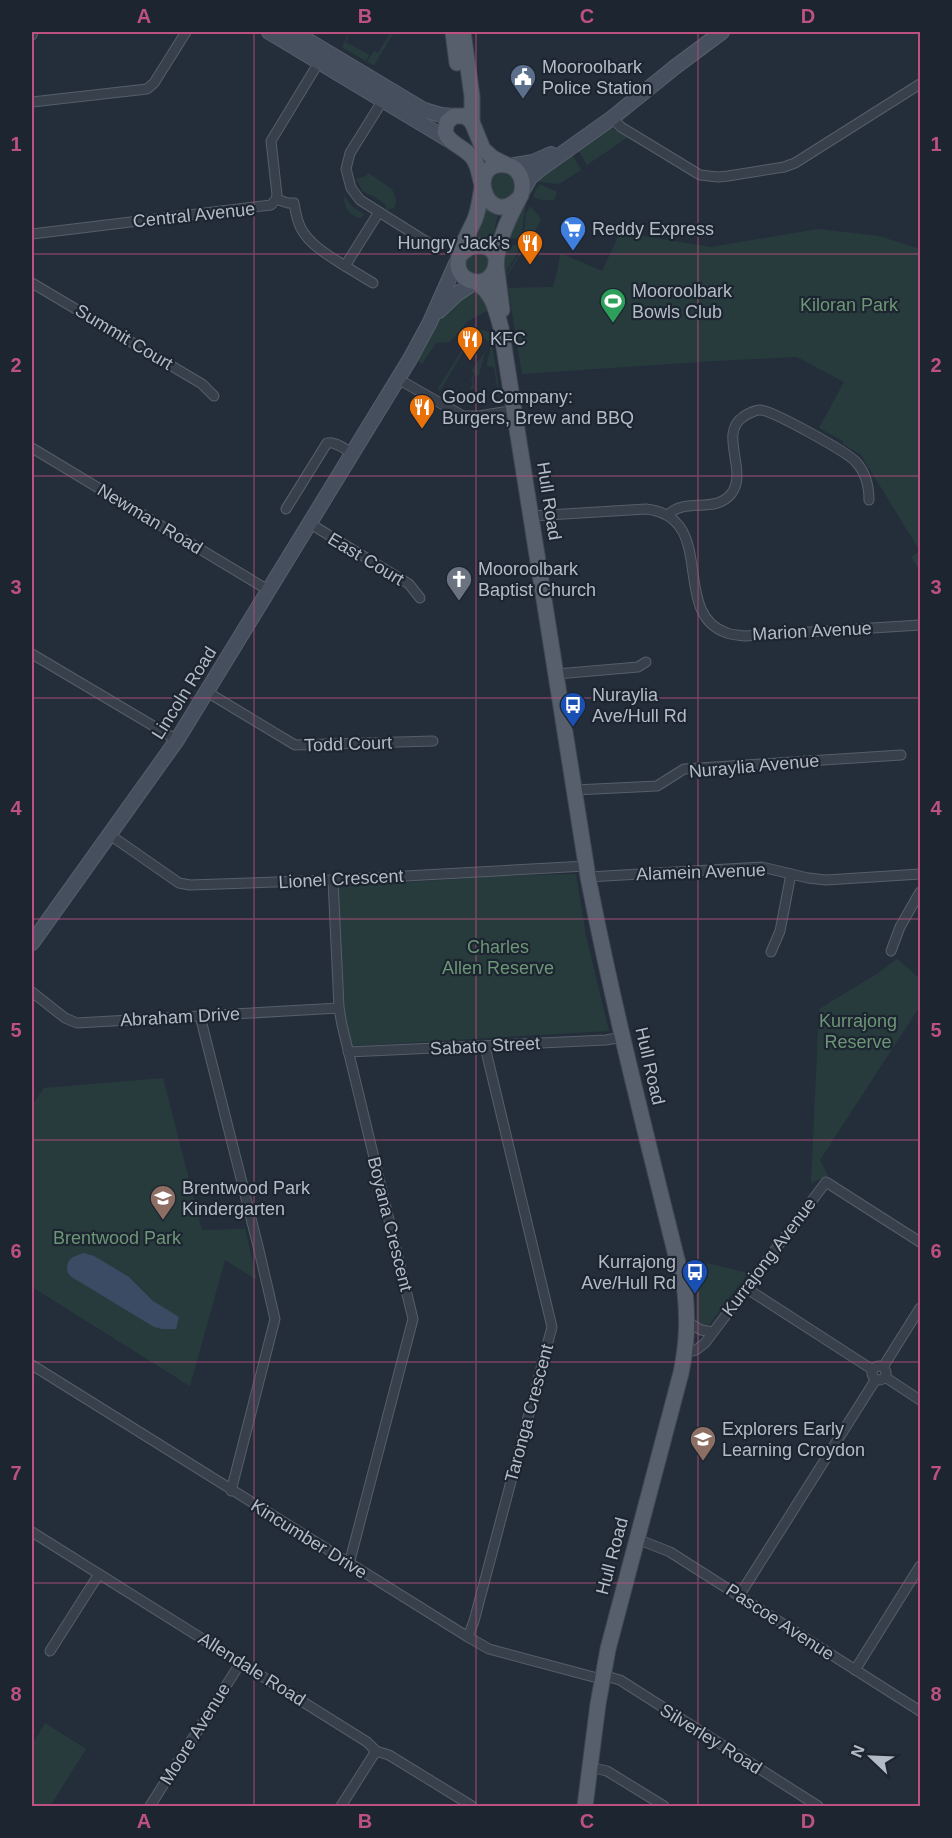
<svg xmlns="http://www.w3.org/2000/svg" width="952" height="1838" viewBox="0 0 952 1838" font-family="Helvetica,sans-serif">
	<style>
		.green { fill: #273b3d }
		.water { fill: #3a4b63 }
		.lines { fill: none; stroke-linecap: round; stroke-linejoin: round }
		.street-casing { stroke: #565e69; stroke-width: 11 }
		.secondary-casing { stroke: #565e69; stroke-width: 16 }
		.primary-casing { stroke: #414954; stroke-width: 17 }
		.street { stroke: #38404b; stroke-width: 9 }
		.secondary { stroke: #464f5e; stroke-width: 14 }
		.primary { stroke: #565f6b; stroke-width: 15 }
		.grid { fill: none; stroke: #bd5181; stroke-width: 1.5; stroke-opacity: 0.55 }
		.labels { text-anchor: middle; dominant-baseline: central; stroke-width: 4.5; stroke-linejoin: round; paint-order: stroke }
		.poi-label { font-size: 18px; fill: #b3bbc7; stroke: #1d2530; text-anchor: start }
		.street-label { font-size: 18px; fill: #b3bbc7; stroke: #1d2530 }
		.park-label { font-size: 18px; fill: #6c9676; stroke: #1d2530 }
		.neatline { fill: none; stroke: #bd5181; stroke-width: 2 }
		.grid-label { font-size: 20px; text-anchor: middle; font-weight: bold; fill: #bd5181 }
	</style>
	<rect width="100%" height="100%" fill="#242e3b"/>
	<!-- green -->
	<g class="green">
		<path d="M391,32H394L374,65L367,62L374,51L378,53Z"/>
		<path d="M348,35L349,36L346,42L369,55L366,61L342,47Z"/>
		<path d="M610,127L628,137L587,165L578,150Z"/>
		<path d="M572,154L581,170L559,184L540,182L536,179Z"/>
		<path d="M368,173L392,189L396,200L394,209L392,208L388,210L386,209V205L375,197L363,192L356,179L366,176Z"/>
		<circle cx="502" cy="186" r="13"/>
		<path d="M540,184L557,192L554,200H541L533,197L536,189Z"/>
		<path d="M344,196L352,206L365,215L360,218C349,215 344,208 344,196Z"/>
		<path d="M526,204L521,238L506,239L519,212Z"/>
		<path d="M487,206L499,211L491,243L479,238L474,239Z"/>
		<path d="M530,206L538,215L541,220L533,234L525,237L524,236L526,213Z"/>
		<path d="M624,224L636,232L637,235L711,247L818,229L879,236L920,249V571L911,557L920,551L861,455L843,444V441L819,428L844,382L797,357L714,361L522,374L506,275L521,251L522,252L507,276L508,288L553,287L558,268L560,253L602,271Z"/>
		<path d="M520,244V249L504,275L509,306L506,307C505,293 498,259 507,249C510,245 515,245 520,244Z"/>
		<path d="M485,252L491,263L482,276L470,274C466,267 464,262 469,255Z"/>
		<path d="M477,290L491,309L468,321L450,342L436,343L422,364L418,361L442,314L469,291Z"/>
		<path d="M475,329L490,332L501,402L492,403V401L499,400L494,367L487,366C487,356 496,345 484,338C478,335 475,336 470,340L440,391L438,389Z"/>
		<path d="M485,352L479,375L473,377L475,388H481L470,389L473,383L471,381L474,373L471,371Z"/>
		<path d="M576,874L586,936L609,1031L351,1046L343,1006L338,887L496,876Z"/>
		<path d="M897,959L920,979V1006L820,1160L828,1176L811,1183L819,1009L880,972Z"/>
		<path d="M163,1078L202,1230L245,1229L257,1280L225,1260L190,1386L32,1287V1105L44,1088Z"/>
		<path d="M690,1259L748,1273L708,1326H701L696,1321V1290Z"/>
		<path d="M45,1723L86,1749L50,1806H32V1745Z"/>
	</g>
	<!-- water -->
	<path class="water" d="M84,1253L94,1256L129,1277L153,1301L179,1317L176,1329H162L154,1327L70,1276L67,1271C67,1258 72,1257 84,1253Z"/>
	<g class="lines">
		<!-- street casing -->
		<g class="street-casing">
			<g id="street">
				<path d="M32,35L33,32"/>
				<path d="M383,100L350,153L346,169L351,188L360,200L430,244"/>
				<path d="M32,102L147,89L154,83L186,32"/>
				<path d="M612,118L621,127L700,175L718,177L728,176L784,167L795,163L920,84"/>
				<path d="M276,199L288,203H294C295,209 296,215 298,221C304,242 328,255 345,266L379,212"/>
				<path d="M32,234L271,205L276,199L277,195L271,141L319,62"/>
				<path d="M345,266L373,283"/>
				<path d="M32,283L202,384L214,396"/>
				<path d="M398,379L463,416H479L515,410"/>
				<path d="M32,448L268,590"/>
				<path d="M286,509L327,443C336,441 344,449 352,453"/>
				<path d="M668,515C684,497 715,514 731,494C749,472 718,434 743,417C747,414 755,410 760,410C772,410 847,452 856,462C866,473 869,486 869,500"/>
				<path d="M532,516L646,509C719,517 669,614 727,633C732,635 739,635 745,636L920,625"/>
				<path d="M309,523L409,584L420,598"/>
				<path d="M32,654L177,740"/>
				<path d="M557,674L638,667L646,662"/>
				<path d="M207,692L295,745L433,741"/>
				<path d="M575,790L657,786L684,769L901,755"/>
				<path d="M110,835L179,883L190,885L333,880L586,866"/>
				<path d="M588,877L762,867L808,878L826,880L920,874"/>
				<path d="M333,880L339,1008L342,1025L413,1319L349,1564"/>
				<path d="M891,951L900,927L920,892"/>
				<path d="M771,952L780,931L791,874"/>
				<path d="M32,992L65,1018L77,1023L339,1008"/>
				<path d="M200,1016L258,1246L275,1319L231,1491"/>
				<path d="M348,1052L606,1040L623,1037"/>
				<path d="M746,1288L873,1370"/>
				<path d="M688,1322L701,1330L712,1332"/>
				<path d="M685,1353L696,1350L705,1343L826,1182L920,1242"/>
				<path d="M32,1365L468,1637L489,1649L601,1679"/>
				<circle cx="879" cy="1373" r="7"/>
				<path d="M883,1367L920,1308"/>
				<path d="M885,1377L920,1400"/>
				<path d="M32,1532L367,1742L376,1751L389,1755L472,1806"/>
				<path d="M637,1539L670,1552L920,1711"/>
				<path d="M739,1596L876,1379"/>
				<path d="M468,1637L474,1621L552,1327L485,1047"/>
				<path d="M50,1651L99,1574"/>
				<path d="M855,1670L920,1566"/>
				<path d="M602,1675L620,1680L818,1806"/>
				<path d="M590,1767L607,1771L664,1806"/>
				<path d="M150,1806L241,1662"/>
				<path d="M341,1806L376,1751"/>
			</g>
		</g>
		<!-- secondary casing -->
		<g class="secondary-casing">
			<g id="secondary">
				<path d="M269,32L452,142"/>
				<path d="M294,32L424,110L441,115L454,116"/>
				<path d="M509,166L533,162L551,154"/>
				<path d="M522,192L530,178L539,170L612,118L675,67L722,32"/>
				<path d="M439,311L457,294L475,282"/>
				<path d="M32,943L177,740L410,359L430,322L458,259"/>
			</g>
		</g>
		<!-- primary casing -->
		<g class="primary-casing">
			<g id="primary">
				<path d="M453,32L457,63"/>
				<path d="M463,32L472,96V122L483,149L493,158L507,165"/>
				<path d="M472,122L465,116H454L447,122L445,132C450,145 465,147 473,158C479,166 479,176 482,185"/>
				<path d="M459,257C475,235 505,248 494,271C485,290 457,282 458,263C458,250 470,231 475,219C479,209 480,198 482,187"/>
				<path d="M496,262C500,235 509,218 521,195C525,182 520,167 506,165C464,160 487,233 520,197"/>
				<path d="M496,264L502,310"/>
				<path d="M476,282C493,293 496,310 501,328L588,877C615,1016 651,1154 685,1292C688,1322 687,1343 681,1373L608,1649L598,1704L585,1806"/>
			</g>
		</g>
		<!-- street -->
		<use href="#street" class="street"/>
		<!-- secondary -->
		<use href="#secondary" class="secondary"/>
		<!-- primary -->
		<use href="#primary" class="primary"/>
	</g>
	<!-- grid -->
	<path class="grid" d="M254,32V1806M476,32V1806M698,32V1806M32,254H920M32,476H920M32,698H920M32,919H920M32,1140H920M32,1362H920M32,1583H920"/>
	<!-- icons -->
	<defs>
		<g id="civic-pin" transform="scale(1.35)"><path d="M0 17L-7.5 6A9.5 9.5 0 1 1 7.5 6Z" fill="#5c6f8a" stroke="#1d2530"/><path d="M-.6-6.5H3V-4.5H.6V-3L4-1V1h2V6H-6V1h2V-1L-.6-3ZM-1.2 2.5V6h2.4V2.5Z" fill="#fff"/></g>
		<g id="supermarket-pin" transform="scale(1.35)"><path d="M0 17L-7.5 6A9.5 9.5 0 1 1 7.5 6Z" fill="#3f7fe0" stroke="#1d2530"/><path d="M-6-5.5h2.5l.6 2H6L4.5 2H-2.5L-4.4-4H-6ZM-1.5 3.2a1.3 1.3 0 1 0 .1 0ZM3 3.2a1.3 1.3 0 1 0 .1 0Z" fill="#fff"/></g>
		<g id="restaurant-pin" transform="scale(1.35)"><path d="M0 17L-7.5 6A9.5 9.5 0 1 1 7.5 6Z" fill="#e8710a" stroke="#1d2530"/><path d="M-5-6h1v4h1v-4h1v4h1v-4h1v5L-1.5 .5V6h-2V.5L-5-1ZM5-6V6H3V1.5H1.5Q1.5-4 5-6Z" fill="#fff"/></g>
		<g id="stadium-pin" transform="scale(1.35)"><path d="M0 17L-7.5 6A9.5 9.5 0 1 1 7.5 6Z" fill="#2e9e5b" stroke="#1d2530"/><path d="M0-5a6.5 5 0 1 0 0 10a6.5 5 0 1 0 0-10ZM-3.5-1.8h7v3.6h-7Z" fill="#fff"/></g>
		<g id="church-pin" transform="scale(1.35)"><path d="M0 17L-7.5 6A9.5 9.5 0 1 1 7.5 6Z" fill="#6b7280" stroke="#1d2530"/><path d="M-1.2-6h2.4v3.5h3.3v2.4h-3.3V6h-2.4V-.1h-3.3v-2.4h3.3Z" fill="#fff"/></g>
		<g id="bus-pin" transform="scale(1.35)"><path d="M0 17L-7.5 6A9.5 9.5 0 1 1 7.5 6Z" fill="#1a4fb4" stroke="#1d2530"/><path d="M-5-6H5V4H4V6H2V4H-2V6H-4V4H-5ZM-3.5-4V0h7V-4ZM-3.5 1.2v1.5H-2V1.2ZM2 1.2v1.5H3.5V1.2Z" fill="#fff"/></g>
		<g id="school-pin" transform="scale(1.35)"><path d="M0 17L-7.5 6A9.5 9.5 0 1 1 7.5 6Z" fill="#8d6e63" stroke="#1d2530"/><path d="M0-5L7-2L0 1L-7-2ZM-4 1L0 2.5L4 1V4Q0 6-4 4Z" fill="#fff"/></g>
	</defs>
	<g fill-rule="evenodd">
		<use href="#civic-pin" x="523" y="77"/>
		<use href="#supermarket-pin" x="573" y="229"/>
		<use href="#restaurant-pin" x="530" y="243"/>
		<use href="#stadium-pin" x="613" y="301"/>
		<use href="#restaurant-pin" x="470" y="339"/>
		<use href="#restaurant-pin" x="422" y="407"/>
		<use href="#church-pin" x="459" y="579"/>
		<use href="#bus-pin" x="573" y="705"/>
		<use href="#school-pin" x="163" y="1198"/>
		<use href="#bus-pin" x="695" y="1272"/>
		<use href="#school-pin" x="703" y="1439"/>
	</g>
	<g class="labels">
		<!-- poi labels -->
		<g class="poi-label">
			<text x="542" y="67">Mooroolbark<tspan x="542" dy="21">Police Station</tspan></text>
			<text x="592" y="229">Reddy Express</text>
			<text x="510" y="243" text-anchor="end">Hungry Jack's</text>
			<text x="632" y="291">Mooroolbark<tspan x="632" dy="21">Bowls Club</tspan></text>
			<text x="490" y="339">KFC</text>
			<text x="442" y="397">Good Company:<tspan x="442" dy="21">Burgers, Brew and BBQ</tspan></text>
			<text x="478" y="569">Mooroolbark<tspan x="478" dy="21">Baptist Church</tspan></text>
			<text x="592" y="695">Nuraylia<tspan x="592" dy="21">Ave/Hull Rd</tspan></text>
			<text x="182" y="1188">Brentwood Park<tspan x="182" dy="21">Kindergarten</tspan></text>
			<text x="676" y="1262" text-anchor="end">Kurrajong<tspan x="676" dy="21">Ave/Hull Rd</tspan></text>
			<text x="722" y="1429">Explorers Early<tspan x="722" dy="21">Learning Croydon</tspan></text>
		</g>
		<!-- street labels -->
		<g class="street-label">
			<text transform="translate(194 215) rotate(-6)">Central Avenue</text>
			<text transform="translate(124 337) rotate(31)">Summit Court</text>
			<text transform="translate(549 501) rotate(81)">Hull Road</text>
			<text transform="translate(150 519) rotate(31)">Newman Road</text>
			<text transform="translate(366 559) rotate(31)">East Court</text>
			<text transform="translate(812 631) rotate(-3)">Marion Avenue</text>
			<text transform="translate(184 693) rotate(-58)">Lincoln Road</text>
			<text transform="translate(348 744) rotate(-2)">Todd Court</text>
			<text transform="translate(754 766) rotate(-5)">Nuraylia Avenue</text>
			<text transform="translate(701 872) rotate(-2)">Alamein Avenue</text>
			<text transform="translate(341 879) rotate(-3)">Lionel Crescent</text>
			<text transform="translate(180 1017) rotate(-3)">Abraham Drive</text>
			<text transform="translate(485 1046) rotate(-3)">Sabato Street</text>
			<text transform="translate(650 1066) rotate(77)">Hull Road</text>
			<text transform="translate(390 1224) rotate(76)">Boyana Crescent</text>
			<text transform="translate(769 1257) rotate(-53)">Kurrajong Avenue</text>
			<text transform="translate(529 1413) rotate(-75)">Taronga Crescent</text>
			<text transform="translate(309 1539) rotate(32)">Kincumber Drive</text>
			<text transform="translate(612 1556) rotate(-75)">Hull Road</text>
			<text transform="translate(780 1622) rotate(33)">Pascoe Avenue</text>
			<text transform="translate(252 1669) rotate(32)">Allendale Road</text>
			<text transform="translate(195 1734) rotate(-58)">Moore Avenue</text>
			<text transform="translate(711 1739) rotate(32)">Silverley Road</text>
		</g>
		<!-- park labels -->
		<g class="park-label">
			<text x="849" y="305">Kiloran Park</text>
			<text x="498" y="947">Charles<tspan x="498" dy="21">Allen Reserve</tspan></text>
			<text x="858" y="1021">Kurrajong<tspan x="858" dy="21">Reserve</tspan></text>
			<text x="117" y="1238">Brentwood Park</text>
		</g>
	</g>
	<!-- border -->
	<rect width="952" height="1838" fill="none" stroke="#1d2530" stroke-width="66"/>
	<!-- north arrow -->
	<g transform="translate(871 1757) rotate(293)" stroke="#1d2530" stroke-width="4.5" paint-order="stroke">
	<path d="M0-4.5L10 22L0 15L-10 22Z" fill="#b3bbc7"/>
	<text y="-9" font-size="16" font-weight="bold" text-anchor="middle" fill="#b3bbc7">N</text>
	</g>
	<rect x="33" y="33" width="886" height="1772" class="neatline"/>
	<g class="grid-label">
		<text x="144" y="23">A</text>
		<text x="365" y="23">B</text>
		<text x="587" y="23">C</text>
		<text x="808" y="23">D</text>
		<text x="16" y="151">1</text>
		<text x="936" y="151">1</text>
		<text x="16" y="372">2</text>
		<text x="936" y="372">2</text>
		<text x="16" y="594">3</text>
		<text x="936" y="594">3</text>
		<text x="16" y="815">4</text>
		<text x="936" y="815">4</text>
		<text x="16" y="1037">5</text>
		<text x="936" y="1037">5</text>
		<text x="16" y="1258">6</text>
		<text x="936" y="1258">6</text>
		<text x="16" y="1480">7</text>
		<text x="936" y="1480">7</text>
		<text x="16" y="1701">8</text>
		<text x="936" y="1701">8</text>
		<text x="144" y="1828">A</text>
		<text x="365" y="1828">B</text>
		<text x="587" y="1828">C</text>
		<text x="808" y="1828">D</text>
	</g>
</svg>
